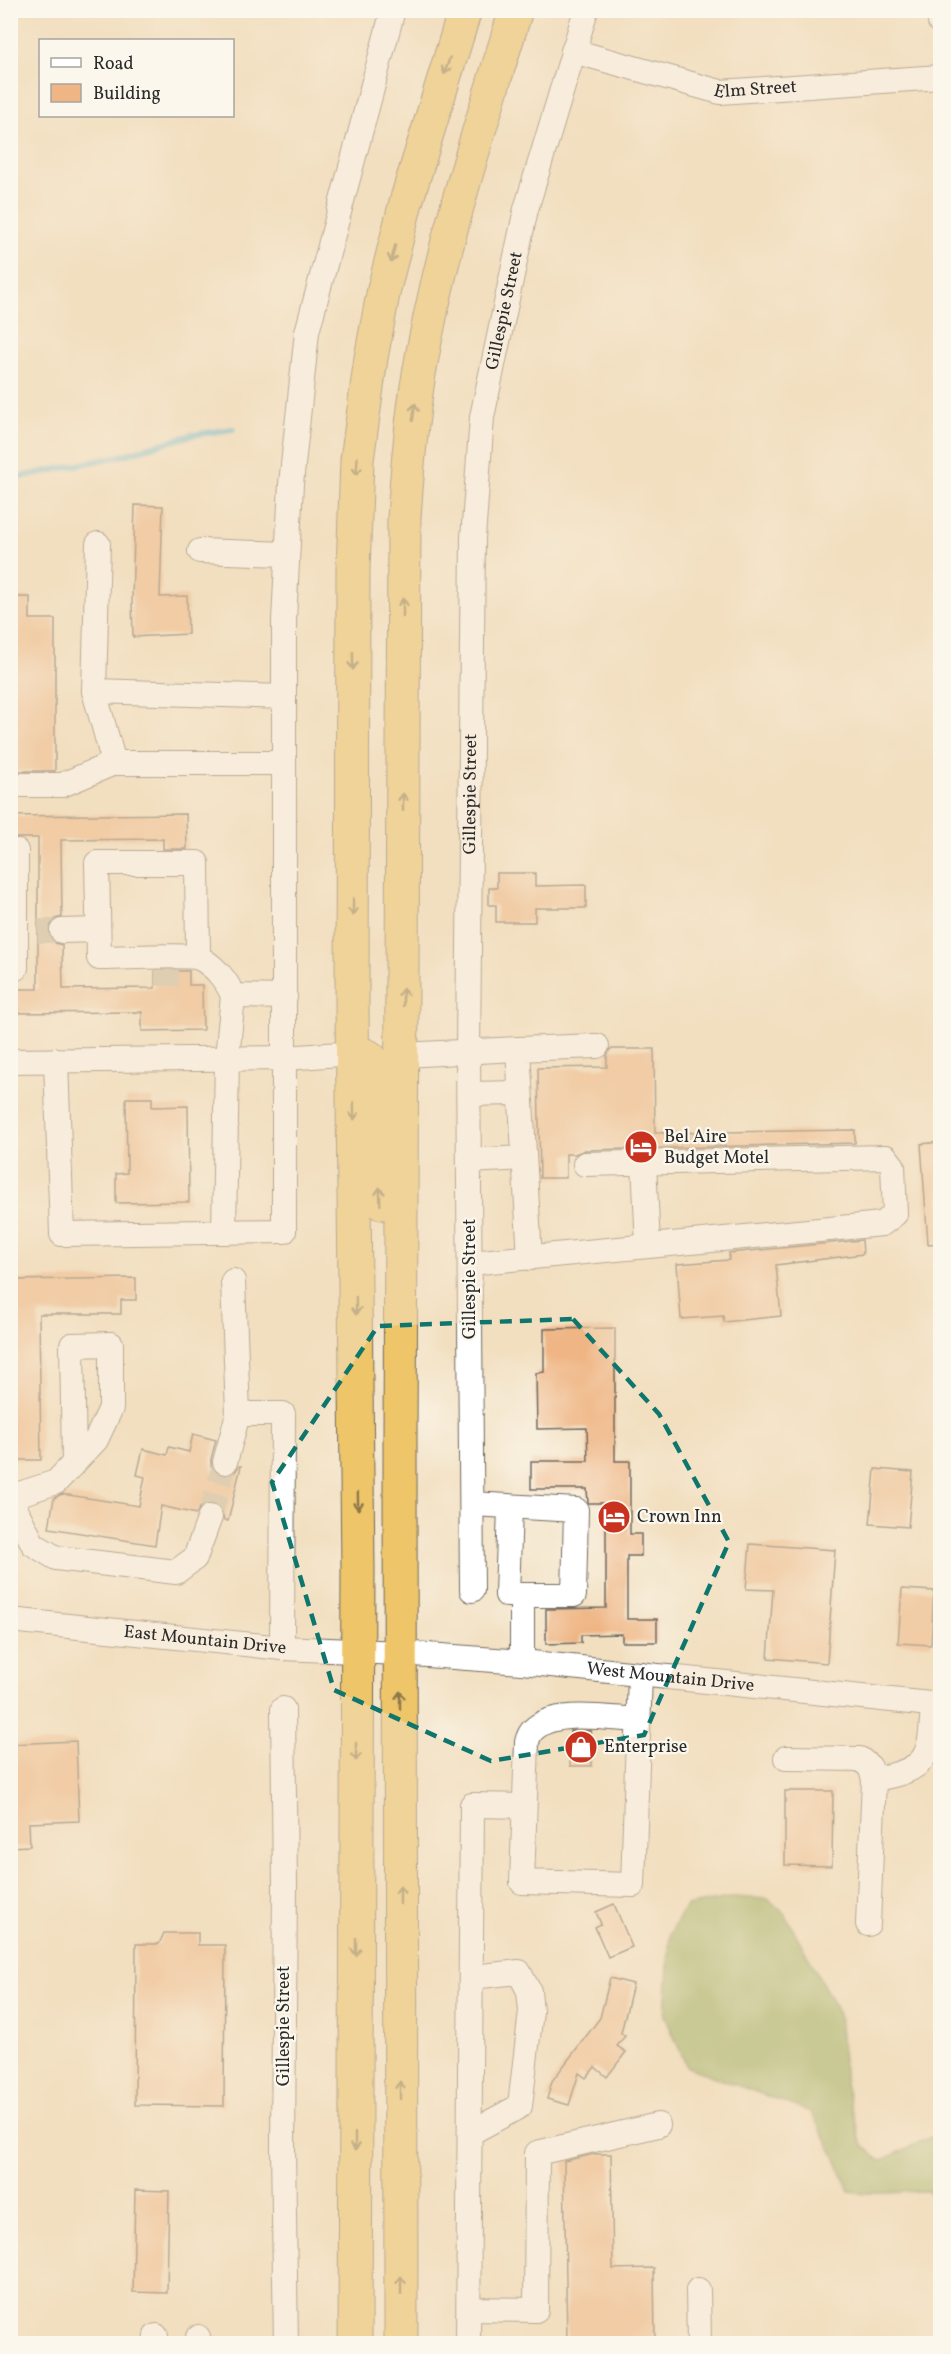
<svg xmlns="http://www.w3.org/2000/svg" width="951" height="2354" viewBox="0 0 951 2354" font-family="Vollkorn,serif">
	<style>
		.forest { fill: #98b062; stroke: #626e46; stroke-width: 1.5 }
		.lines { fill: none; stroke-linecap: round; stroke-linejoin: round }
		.stream { stroke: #54b4d2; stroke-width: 6 }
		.building { fill: #efb584 }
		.minor-tunnel { stroke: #cabba2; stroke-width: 24; stroke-dasharray: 24 12; stroke-linecap: butt }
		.minor-casing { stroke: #716a5f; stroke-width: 26 }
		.highway-casing { stroke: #716a5f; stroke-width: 35 }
		.minor { stroke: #fff; stroke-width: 24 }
		.highway { stroke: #eec569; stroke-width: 33 }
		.oneway { stroke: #8c784a }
		.marked { fill: none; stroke: #0f766e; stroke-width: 4.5; stroke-dasharray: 12 8; stroke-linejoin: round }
		.labels { text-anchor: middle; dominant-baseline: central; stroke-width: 4.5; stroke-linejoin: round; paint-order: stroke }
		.street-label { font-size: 18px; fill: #2b2b2b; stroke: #fbf7ec }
		.poi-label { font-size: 18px; fill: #2b2b2b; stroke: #fbf7ec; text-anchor: start }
	</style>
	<rect width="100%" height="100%" fill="#fbf7ec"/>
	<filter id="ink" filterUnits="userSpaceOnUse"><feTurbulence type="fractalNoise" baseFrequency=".0167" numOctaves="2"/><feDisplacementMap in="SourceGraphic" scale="12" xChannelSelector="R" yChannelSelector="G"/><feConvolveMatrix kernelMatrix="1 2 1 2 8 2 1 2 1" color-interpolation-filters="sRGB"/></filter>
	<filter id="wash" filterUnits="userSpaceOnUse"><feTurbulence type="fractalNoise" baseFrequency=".008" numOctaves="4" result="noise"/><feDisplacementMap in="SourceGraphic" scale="24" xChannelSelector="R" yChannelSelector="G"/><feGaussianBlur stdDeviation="1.35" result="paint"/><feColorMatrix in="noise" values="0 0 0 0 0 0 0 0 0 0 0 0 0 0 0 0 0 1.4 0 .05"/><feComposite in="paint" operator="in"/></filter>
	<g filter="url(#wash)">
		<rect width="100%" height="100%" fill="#f2dfc0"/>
		<!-- forest -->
		<path class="forest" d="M734,1897L768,1899L785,1914L839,2014L845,2084L862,2144L880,2161L940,2133V2209L928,2191C900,2191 876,2196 849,2191L835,2156L811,2112L687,2067L665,2016L670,1934L686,1906Z"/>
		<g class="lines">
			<!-- stream -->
			<path class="stream" d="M10,479L120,456L192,435L233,429"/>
		</g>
		<g id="blocks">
			<!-- building -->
			<g class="building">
				<path d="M135,505L163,506L160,597L187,596L188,634L133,637L132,600Z"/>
				<path d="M10,597H30V619H55V771H10Z"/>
				<path d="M186,814L187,849H163V839L61,840L62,917L55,919L50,924L48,932L55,943L62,945L63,989L155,988V971H189V985H202L203,1030L142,1031V1012L10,1013V989H38V838H10V816Z"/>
				<path d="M497,873H535V886L586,885V908H535V922H496V905H489V888H497Z"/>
				<path d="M610,1049H654L655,1133L855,1130V1143L585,1150L575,1154H566V1178H540L538,1068L607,1067V1056Z"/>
				<path d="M126,1098H152V1107L188,1106L189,1202L116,1203V1174L127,1173Z"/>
				<path d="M940,1142V1243L928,1244L921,1144Z"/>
				<path d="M862,1240L863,1254L776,1265L781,1316L724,1322L723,1316L681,1319L677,1264L729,1260V1253Z"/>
				<path d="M136,1278V1300H121V1314H39L41,1460H10V1280Z"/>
				<path d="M615,1328V1461H630V1534H641V1556H627V1619H657V1642H622V1634L581,1635V1643L546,1644V1609L606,1608V1503H588L587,1489H531V1461H588L587,1428L537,1429L536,1373L544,1372V1329Z"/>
				<path d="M193,1434L216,1440L211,1459V1466L215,1472L228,1476L235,1472L239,1466H241L228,1521L224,1520L221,1508L214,1503L201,1506L196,1514L161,1506L155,1545L49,1528L54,1498L62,1494L139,1506L145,1477L137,1475L143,1449L167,1455L169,1447L189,1452Z"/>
				<path d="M875,1469L913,1472L908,1527L870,1524Z"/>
				<path d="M750,1544L835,1550L827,1663L768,1658L773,1590L746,1589Z"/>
				<path d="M902,1589L934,1591L931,1645L898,1643Z"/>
				<path d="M570,1731H591L592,1766H570Z"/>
				<path d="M76,1741L79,1821L29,1823L30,1846L10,1847V1744Z"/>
				<path d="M785,1791H833L832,1866L785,1865Z"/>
				<path d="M614,1904L632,1947L608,1957L595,1927L601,1924L596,1912Z"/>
				<path d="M164,1933H198V1945H225L224,2106L135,2105L136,1944H159Z"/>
				<path d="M610,1978L633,1984L621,2033L625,2036L617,2046L626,2052L607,2077L595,2067L586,2078L579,2073L569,2105L547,2099L552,2081L600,2018Z"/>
				<path d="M595,2154H611L613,2269L654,2268L655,2343H567L564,2161Z"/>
				<path d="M135,2190L169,2191L167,2293L133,2292Z"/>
			</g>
		</g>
	</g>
	<g filter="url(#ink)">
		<use href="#blocks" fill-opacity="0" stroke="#716a5f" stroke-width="1.5"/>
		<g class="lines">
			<!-- minor-tunnel -->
			<g class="minor-tunnel">
				<path d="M38,931H62"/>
				<path d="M155,974H189"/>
				<path d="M210,1517L225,1462"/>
			</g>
			<!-- minor casing -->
			<g class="minor-casing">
				<g id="minor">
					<path d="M939,10L940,22"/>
					<path id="s1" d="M573,51L720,92L940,77"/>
					<path d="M98,544L94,691L114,763"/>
					<path d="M200,551L287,554"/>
					<path d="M94,691L284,697"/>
					<path d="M10,785H62L114,763H284"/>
					<path d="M16,851V968"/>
					<path d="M62,931L98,930"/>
					<path d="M198,957L197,863H97L99,958C115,958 189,954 199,958C214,965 227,981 233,996L285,997"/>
					<path d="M403,1055L518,1049"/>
					<path d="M56,1060L62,1234L284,1231V621L291,484L307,332L393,10"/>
					<path d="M10,1061L285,1058L354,1053"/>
					<path d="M469,1094L520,1093"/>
					<path d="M469,1161L524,1158"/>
					<path d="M644,1163L648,1246"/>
					<path d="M224,1232L227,1058L233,996"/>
					<path d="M530,1258L518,1049L597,1046"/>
					<path d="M470,1263L882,1224L895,1214L893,1166L886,1157L585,1164"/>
					<path d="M233,1281L238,1414"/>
					<path d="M225,1462L238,1414H283L282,1648"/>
					<path d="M10,1497L56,1482L96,1440L111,1408V1344L72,1345L74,1462"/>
					<path d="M10,1498L33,1544L56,1558L176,1572L195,1558L210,1517"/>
					<path d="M472,1504L576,1510L574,1595H522V1662"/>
					<path d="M510,1508L507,1595H522"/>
					<path id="s2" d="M472,1590L468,1050L473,538L482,417L526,209L586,10"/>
					<path id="s3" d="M10,1620L282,1648L400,1653L522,1662L940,1705"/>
					<path d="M283,1709L285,1886L283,2149L286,2344"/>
					<path d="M639,1720C611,1719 554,1708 533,1730C530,1733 528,1738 527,1742L522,1882L633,1885L640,1674"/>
					<path d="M786,1758L860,1759L870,1767L874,1779"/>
					<path d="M868,1924L874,1779C931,1770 930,1755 933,1704"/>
					<path d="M470,2133L520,2106L531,2011L529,1991L519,1972L471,1977"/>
					<path d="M698,2290L699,2342L701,2344"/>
					<path d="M469,2309L536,2310L537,2153L658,2125"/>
					<path d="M155,2344L156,2336"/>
					<path d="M197,2344L198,2337"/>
					<path d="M468,2344L472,1805L524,1806"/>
				</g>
			</g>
			<!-- highway casing -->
			<g class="highway-casing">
				<g id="highway">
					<path d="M354,1053C367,1054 372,1056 377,1069L381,1203"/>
					<path d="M355,2344L358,1569L352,1007L353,570L357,460L371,358L384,289L406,202L465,10"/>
					<path d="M401,2344L400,1439L404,519C407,471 411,422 419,374C440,251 479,130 516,10"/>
				</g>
			</g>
			<!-- minor -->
			<use href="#minor" class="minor"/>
			<!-- highway -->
			<use href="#highway" class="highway"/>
		</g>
		<!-- one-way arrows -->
		<defs><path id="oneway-shaft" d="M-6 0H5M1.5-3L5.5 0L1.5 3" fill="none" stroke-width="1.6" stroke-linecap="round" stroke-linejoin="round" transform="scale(1.5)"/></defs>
		<g class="oneway">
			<use href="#oneway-shaft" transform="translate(447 66) rotate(108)"/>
			<use href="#oneway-shaft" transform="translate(393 254) rotate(104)"/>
			<use href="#oneway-shaft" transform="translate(414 412) rotate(-82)"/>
			<use href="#oneway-shaft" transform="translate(357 466) rotate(93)"/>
			<use href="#oneway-shaft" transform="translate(403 607) rotate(-90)"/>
			<use href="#oneway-shaft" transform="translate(353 661) rotate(90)"/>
			<use href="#oneway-shaft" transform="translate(403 802) rotate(-90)"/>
			<use href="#oneway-shaft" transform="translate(353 907) rotate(91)"/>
			<use href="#oneway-shaft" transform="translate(403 997) rotate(-90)"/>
			<use href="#oneway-shaft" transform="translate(354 1111) rotate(89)"/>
			<use href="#oneway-shaft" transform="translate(380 1196) rotate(-92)"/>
			<use href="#oneway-shaft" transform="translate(356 1306) rotate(89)"/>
			<use href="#oneway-shaft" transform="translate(358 1501) rotate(89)"/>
			<use href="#oneway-shaft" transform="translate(400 1700) rotate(-90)"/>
			<use href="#oneway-shaft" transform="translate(356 1752) rotate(90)"/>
			<use href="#oneway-shaft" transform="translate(400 1895) rotate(-90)"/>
			<use href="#oneway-shaft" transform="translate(356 1947) rotate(90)"/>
			<use href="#oneway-shaft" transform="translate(400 2090) rotate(-90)"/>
			<use href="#oneway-shaft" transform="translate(355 2142) rotate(90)"/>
			<use href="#oneway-shaft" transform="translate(401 2285) rotate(-90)"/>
		</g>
	</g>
	<!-- marked area -->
	<path d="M0 0H951V2354H0ZM573,1319L659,1414L729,1542L644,1735L491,1761L334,1690L272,1482L378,1326Z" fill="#f2dfc0" fill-opacity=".55" fill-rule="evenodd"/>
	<path class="marked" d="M573,1319L659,1414L729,1542L644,1735L491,1761L334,1690L272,1482L378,1326Z"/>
	<!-- icons -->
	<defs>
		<g id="hotel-disc" transform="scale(1.725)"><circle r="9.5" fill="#c8321e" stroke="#fbf7ec"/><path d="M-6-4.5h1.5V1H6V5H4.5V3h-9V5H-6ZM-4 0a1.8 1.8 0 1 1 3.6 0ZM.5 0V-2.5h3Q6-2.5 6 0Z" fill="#fff"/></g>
		<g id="shop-disc" transform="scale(1.725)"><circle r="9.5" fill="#c8321e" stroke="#fbf7ec"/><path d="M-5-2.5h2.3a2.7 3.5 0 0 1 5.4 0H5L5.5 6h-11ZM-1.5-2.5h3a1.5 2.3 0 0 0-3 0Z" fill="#fff"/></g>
	</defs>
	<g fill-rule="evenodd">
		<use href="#hotel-disc" x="641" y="1147"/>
		<use href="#hotel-disc" x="614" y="1517"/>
		<use href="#shop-disc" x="581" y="1747"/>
	</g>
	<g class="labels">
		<!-- street labels -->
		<g class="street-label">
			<text stroke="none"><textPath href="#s1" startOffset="188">Elm Street</textPath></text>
			<text stroke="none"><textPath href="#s2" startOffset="1282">Gillespie Street</textPath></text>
			<text stroke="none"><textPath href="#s2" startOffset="796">Gillespie Street</textPath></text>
			<text transform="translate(470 1279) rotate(-90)">Gillespie Street</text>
			<text stroke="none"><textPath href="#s3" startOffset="196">East Mountain Drive</textPath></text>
			<text stroke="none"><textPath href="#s3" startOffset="663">West Mountain Drive</textPath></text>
			<text transform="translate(284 2026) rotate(-90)">Gillespie Street</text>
		</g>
		<!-- poi labels -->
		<g class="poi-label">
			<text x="664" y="1137">Bel Aire<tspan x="664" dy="21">Budget Motel</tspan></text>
			<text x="637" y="1517">Crown Inn</text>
			<text x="604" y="1747">Enterprise</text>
		</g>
	</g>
	<!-- margin -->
	<rect width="951" height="2354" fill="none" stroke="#fbf7ec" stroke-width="36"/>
	<!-- legend -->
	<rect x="39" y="39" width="195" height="78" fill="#fbf7ec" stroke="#a8a59f" stroke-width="1.5"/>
	<rect x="51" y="58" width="30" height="9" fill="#ffffff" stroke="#a8a59f" stroke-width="1.5"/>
	<text x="93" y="69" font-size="18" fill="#2b2b2b">Road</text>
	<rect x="51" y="84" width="30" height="18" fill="#efb584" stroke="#a8a59f" stroke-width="1.5"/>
	<text x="93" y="99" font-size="18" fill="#2b2b2b">Building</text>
</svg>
